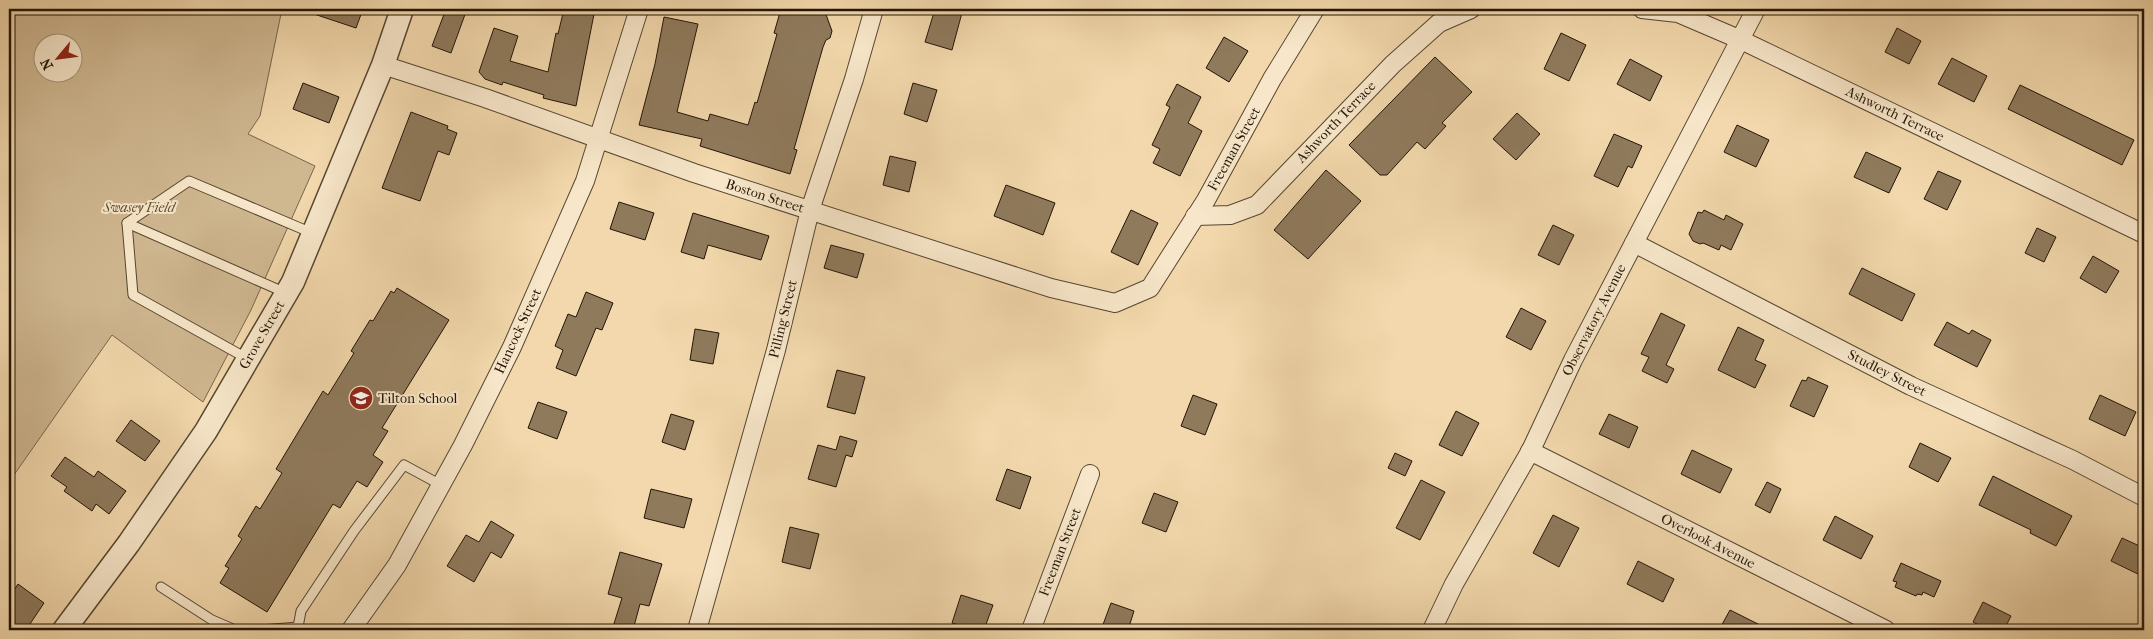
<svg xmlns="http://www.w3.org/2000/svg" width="2153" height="639" viewBox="0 0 2153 639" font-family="'IM FELL French Canon',serif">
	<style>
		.green { fill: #cfb790; stroke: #79664b; fill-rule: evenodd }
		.building { fill: #8f7a5c; stroke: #231506 }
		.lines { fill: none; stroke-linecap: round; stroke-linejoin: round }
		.service-casing { stroke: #574630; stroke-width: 11 }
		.minor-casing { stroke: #574630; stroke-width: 20 }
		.tertiary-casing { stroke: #574630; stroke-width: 25 }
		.service { stroke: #f7e6c9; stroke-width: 9 }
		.minor { stroke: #f7e6c9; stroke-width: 18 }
		.tertiary { stroke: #f7e6c9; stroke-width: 22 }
		.labels { text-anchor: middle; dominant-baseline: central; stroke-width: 4; stroke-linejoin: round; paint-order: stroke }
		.street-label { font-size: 14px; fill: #231506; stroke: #f7e6c9 }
		.park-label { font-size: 14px; font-style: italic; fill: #5f4e36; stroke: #f7e6c9 }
		.poi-label { font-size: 14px; fill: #231506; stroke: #f7e6c9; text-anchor: start }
	</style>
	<rect width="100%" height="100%" fill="#f2d8ac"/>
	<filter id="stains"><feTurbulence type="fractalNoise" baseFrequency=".004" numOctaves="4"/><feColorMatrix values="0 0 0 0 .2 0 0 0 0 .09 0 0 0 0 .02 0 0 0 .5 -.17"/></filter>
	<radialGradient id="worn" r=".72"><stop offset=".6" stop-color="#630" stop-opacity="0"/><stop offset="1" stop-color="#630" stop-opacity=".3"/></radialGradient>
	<!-- green -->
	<path class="green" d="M9,9H282L260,116L248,134L315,166L251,310L203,402L112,335L9,482ZM42,42H72V72H42Z"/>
	<!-- building -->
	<g class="building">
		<path d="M308,9H363L356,28L308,12Z"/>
		<path d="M446,9H467L451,53L432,46Z"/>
		<path d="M564,9H595L576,106L543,98L544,95L503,82L502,85L485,79L479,72L494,28L518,36L510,61L548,72L556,33L558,34Z"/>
		<path d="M781,9H824L832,31L830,38L826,40L823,47L794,149L797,150L790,174L700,146L702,139L639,125L655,64L664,17L698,24L677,112L708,121L710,114L748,125L755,102L757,103L777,34L774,33Z"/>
		<path d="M935,9H963L952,50L925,42Z"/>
		<path d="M1897,28L1921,41L1909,64L1885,52Z"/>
		<path d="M1561,33L1586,45L1569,81L1544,69Z"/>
		<path d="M1224,37L1248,51L1229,82L1206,68Z"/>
		<path d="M1435,57L1472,92L1442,123L1446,126L1425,149L1417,142L1387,175H1380L1349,145Z"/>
		<path d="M1952,58L1987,76L1974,102L1938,84Z"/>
		<path d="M1630,59L1662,76L1650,101L1617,84Z"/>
		<path d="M303,83L339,97L329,123L293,109Z"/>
		<path d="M913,83L937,90L927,122L904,114Z"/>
		<path d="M1177,84L1201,97L1188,123L1202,131L1180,176L1153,163L1160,149L1152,145L1170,107L1166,105Z"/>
		<path d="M2020,85L2134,140L2122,165L2008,109Z"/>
		<path d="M411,112L448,126L447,129L457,133L449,155L438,151L420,201L382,188Z"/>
		<path d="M1517,113L1540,134L1516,160L1493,139Z"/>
		<path d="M1737,125L1769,140L1756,167L1724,152Z"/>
		<path d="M1614,134L1642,146L1632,168L1628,166L1618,187L1594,176Z"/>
		<path d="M1866,152L1901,168L1889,193L1854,177Z"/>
		<path d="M890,156L916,162L909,192L883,185Z"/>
		<path d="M1326,170L1361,201L1308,259L1274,230Z"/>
		<path d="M1938,171L1961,181L1947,210L1924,199Z"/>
		<path d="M1006,185L1055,203L1043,235L994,216Z"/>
		<path d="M619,202L654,213L645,240L610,229Z"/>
		<path d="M1131,210L1158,223L1138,265L1111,252Z"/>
		<path d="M1704,210L1724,220L1726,215L1743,224L1731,250L1721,245L1719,250L1703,243L1700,244L1693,241L1689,234L1698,212L1702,213Z"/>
		<path d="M693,213L769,236L761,260L708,245L704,259L681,252Z"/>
		<path d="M1553,225L1574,235L1559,265L1538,255Z"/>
		<path d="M2037,228L2056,237L2044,262L2025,253Z"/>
		<path d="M831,245L864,254L857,278L824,268Z"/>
		<path d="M2093,256L2119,271L2106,293L2080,278Z"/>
		<path d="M1862,268L1915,294L1902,321L1849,294Z"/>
		<path d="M397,288L449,320L382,428L388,431L373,455L383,462L367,487L357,481L340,508L333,504L267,612L220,583L229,568L225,566L242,539L238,536L256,506L260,509L282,473L276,469L323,391L328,395L354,353L351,351L370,320L373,321L391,291L394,293Z"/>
		<path d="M586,292L613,303L602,330L596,328L576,376L556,368L563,350L555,346L568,314L576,317Z"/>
		<path d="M1521,308L1546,321L1531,350L1506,337Z"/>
		<path d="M1661,313L1685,325L1666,365L1674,369L1667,383L1642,371L1649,357L1641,354Z"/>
		<path d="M1947,322L1969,334L1972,330L1991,340L1977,367L1934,345Z"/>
		<path d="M1738,327L1764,340L1755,360L1766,365L1755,388L1718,370Z"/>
		<path d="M695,329L719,333L713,364L690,360Z"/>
		<path d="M837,370L865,377L855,414L827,407Z"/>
		<path d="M1808,377L1828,386L1814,417L1790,406L1802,380L1806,381Z"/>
		<path d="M1193,395L1217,404L1205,435L1181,426Z"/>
		<path d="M2100,395L2136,412L2125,436L2089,419Z"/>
		<path d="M538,402L567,412L557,439L528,428Z"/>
		<path d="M1456,411L1479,423L1462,456L1439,445Z"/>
		<path d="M671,414L694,421L685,450L662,442Z"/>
		<path d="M1609,414L1638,427L1629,448L1599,434Z"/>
		<path d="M131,420L160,441L145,461L116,441Z"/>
		<path d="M840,436L857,441L852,457L846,455L836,487L808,479L818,445L836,450Z"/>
		<path d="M1920,443L1951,458L1938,482L1909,467Z"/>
		<path d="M1692,450L1732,469L1720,493L1681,474Z"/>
		<path d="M1395,453L1412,461L1405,476L1388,468Z"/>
		<path d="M65,457L94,477L98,471L126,491L109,514L96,504L92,511L64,491L67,487L51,476Z"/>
		<path d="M1007,469L1031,477L1020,509L996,500Z"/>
		<path d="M1993,476L2072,516L2056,546L2030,533L2031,530L1979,505Z"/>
		<path d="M1421,480L1445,492L1420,540L1396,528Z"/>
		<path d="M1767,482L1781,489L1770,513L1755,505Z"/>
		<path d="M651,489L692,499L684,528L644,518Z"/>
		<path d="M1154,493L1178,502L1166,532L1142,523Z"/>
		<path d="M1553,515L1579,528L1559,567L1533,553Z"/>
		<path d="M1835,516L1873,536L1861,559L1823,540Z"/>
		<path d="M491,521L514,535L501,558L491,552L474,582L447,566L466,535L479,542Z"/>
		<path d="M790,527L819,534L810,569L782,562Z"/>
		<path d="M2122,538L2144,548V577L2111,561Z"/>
		<path d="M620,552L662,564L649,606L640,604L633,630H612L622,598L608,594Z"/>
		<path d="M1638,561L1674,579L1663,602L1627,584Z"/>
		<path d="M1901,563L1941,581L1934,597L1923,592L1922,595L1917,594L1916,596L1895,587L1897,582L1893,581Z"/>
		<path d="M18,584L44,603L26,630H9V598Z"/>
		<path d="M961,595L993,605L984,630H975L952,623Z"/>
		<path d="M1983,602L2011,616L2004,630H1989L1973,622Z"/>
		<path d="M1111,603L1134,611L1128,630H1101Z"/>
		<path d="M1730,610L1770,630H1719Z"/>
	</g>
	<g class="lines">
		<!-- service casing -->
		<g class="service-casing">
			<g id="service">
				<path d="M127,223L286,293"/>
				<path d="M248,359L133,295L127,223L189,181L312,233"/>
				<path d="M161,587L212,620L235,630"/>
				<path d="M261,630L298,627"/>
				<path d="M304,630L298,627L301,611L354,531L404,465L441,485"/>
			</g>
		</g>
		<!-- minor casing -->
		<g class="minor-casing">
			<g id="minor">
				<path d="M1642,9L1678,13L1741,40L2144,234"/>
				<path d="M383,65L485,98L694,173L1051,288L1115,303L1150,288L1206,200L1272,79L1315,9"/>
				<path d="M1195,216L1230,215L1257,205L1393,64L1439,23L1471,9"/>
				<path d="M1634,243L1911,386L2073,460L2144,497"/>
				<path d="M1530,451L1886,630"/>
				<path d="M351,630L397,565L463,445L512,347L585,181L639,9"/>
				<path d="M697,630L776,350L810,210L854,79L874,9"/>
				<path d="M1031,630L1090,474"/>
				<path d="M1432,630L1454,584L1531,450L1573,360L1756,9"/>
			</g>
		</g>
		<!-- tertiary casing -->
		<g class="tertiary-casing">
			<path id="tertiary" d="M64,630L129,543L206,431L293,282L383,65L402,9"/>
		</g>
		<!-- service -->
		<use href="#service" class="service"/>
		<!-- minor -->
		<use href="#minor" class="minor"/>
		<!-- tertiary -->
		<use href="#tertiary" class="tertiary"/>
	</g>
	<!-- icons -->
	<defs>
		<g id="school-disc" transform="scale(1.25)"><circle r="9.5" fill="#8f2418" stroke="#f7e6c9"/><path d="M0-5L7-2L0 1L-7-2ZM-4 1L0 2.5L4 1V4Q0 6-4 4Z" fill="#fff"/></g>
	</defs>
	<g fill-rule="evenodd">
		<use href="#school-disc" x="361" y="398"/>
	</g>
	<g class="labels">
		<!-- street labels -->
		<g class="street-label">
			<text transform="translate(1895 114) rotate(26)">Ashworth Terrace</text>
			<text transform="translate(1336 122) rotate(-46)">Ashworth Terrace</text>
			<text transform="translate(1234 149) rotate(-61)">Freeman Street</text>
			<text transform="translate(765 196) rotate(18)">Boston Street</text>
			<text transform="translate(783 319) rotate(-76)">Pilling Street</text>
			<text transform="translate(1594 320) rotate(-63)">Observatory Avenue</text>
			<text transform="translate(518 331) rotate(-65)">Hancock Street</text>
			<text transform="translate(262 335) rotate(-60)">Grove Street</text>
			<text transform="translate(1887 373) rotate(27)">Studley Street</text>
			<text transform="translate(1708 541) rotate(27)">Overlook Avenue</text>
			<text transform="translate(1060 552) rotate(-69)">Freeman Street</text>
		</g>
		<!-- park labels -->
		<g class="park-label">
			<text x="139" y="207">Swasey Field</text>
		</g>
		<!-- poi labels -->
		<g class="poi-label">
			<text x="378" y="398">Tilton School</text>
		</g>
	</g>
	<!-- margin -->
	<rect width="2153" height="639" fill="none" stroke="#f2d8ac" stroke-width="30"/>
	<rect x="10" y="10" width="2133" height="619" fill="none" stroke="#231506" stroke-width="2.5"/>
	<rect x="15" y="15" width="2123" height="609" fill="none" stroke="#231506"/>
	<!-- north arrow -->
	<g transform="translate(58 58) rotate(241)"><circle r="24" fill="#f7e6c9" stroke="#a2927b"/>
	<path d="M0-4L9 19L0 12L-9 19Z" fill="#8f2418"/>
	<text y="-8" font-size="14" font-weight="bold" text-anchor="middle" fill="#231506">N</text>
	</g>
	<rect width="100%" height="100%" filter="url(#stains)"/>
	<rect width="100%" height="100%" fill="url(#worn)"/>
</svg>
